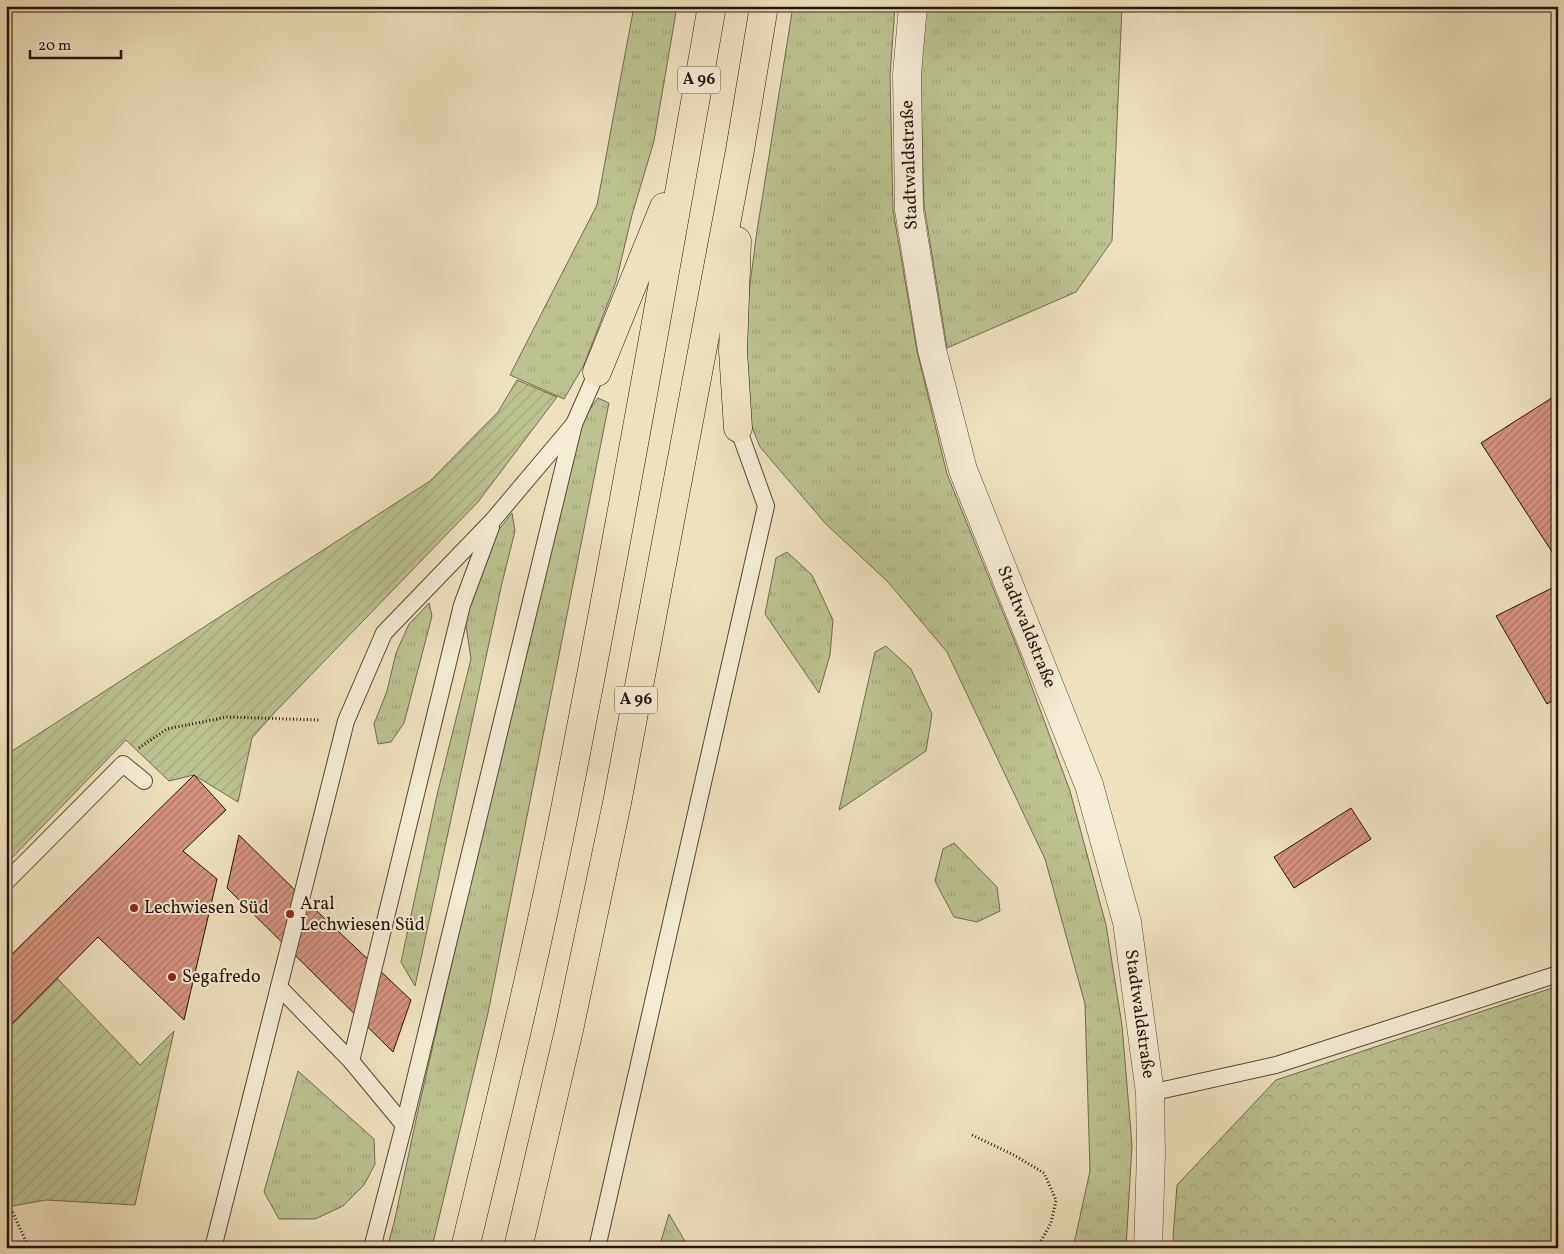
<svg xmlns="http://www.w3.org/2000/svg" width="1564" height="1254" viewBox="0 0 1564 1254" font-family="Vollkorn,serif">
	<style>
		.grass { fill: url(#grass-tufts); stroke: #706b4d }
		.forest { fill: url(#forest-crowns); stroke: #706b4d }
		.garden { fill: url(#garden-furrows); stroke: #706b4d }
		.building { fill: url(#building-hatch); stroke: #24140a }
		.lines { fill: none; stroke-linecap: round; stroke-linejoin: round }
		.service-casing { stroke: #564837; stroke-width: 18 }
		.minor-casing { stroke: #564837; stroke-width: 29 }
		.motorway-casing { stroke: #24140a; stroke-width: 29 }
		.path { stroke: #24140a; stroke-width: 3; stroke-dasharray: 1 2.5; stroke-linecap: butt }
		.service { stroke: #f4ecd5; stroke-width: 16 }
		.minor { stroke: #f4ecd5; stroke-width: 28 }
		.motorway { stroke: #eee2be; stroke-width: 28 }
		.poi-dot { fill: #8f2418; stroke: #f4ecd5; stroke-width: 2 }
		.labels { text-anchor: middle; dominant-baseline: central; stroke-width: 4; stroke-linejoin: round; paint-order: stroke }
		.shield { fill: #f4ecd5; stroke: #625547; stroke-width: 1 }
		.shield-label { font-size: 16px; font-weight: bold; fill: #24140a }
		.street-label { font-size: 18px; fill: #24140a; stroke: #f4ecd5 }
		.poi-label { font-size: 18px; fill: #24140a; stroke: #f4ecd5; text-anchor: start }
	</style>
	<defs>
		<pattern id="grass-tufts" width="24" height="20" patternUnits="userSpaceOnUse" patternTransform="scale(1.25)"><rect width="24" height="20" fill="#bbc290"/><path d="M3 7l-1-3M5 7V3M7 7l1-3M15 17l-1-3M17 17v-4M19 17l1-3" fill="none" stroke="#a1a67b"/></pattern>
		<pattern id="forest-crowns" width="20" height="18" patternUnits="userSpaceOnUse" patternTransform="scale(1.25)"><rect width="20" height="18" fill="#bbc290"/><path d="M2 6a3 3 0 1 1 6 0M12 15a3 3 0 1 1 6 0" fill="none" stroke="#a1a67b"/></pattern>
		<pattern id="garden-furrows" width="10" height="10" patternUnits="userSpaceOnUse" patternTransform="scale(1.25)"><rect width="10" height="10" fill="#bbc290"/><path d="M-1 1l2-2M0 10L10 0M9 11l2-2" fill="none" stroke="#a1a67b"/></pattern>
		<pattern id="building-hatch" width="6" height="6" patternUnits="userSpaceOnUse" patternTransform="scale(1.25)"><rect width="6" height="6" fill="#d79280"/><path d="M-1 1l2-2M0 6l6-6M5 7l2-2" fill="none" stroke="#ae7667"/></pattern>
	</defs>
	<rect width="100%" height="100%" fill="#eee2be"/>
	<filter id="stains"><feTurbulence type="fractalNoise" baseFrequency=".004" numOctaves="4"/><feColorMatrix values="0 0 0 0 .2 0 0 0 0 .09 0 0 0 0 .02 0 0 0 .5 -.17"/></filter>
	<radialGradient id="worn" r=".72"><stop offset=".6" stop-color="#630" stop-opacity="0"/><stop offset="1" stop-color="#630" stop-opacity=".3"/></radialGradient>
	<!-- grass -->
	<g class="grass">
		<path d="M634,6H677L654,141L632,215L616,282L584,365L564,399L510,375L597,205Z"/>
		<path d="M793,6H895L890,76L893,210L917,351L947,474L1019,652L1070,791L1106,925L1122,1025L1132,1145L1126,1248H1073L1090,1171L1085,1004L1045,859L947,652L888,582L825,523L760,447L752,427L741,353L757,231Z"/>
		<path d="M925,6H1122L1112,241L1076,292L947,348L924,205L920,67Z"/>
		<path d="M598,398L609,403L488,1013L433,1243L432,1248H387L394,1223L417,1115L537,591L582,420Z"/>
		<path d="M512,513L515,531L502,583L415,986L401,962L437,795L471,659L465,619L489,542Z"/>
		<path d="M787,552L812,575L833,620L830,655L819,693L765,614L776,558Z"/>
		<path d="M429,603L432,616L404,723L391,742L378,744L374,724L387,691L396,653L409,624Z"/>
		<path d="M886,646L911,669L932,714L926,751L839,810L875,652Z"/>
		<path d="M954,843L997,887L1000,911L977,922L954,917L935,881L943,849Z"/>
		<path d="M298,1071L374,1139L375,1164L364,1185L343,1206L315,1219H279L264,1192Z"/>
		<path d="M669,1214L689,1248H659Z"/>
	</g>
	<!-- forest -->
	<path class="forest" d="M1558,986V1248H1176L1173,1238L1177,1185L1276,1080Z"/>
	<!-- garden -->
	<g class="garden">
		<path d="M517,380L557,397L478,502L275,712L252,738L238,802L194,775L169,781L126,740L6,864V755L430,481L498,412Z"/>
		<path d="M57,978L140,1065L174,1031L135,1205L46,1200L6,1207V1030Z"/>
	</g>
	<!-- building -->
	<g class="building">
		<path d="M1558,394V561L1481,443Z"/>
		<path d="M1558,585V698L1547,704L1496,616Z"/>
		<path d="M194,775L226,810L183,851L217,879L184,1020L98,937L6,1030V960Z"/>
		<path d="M1351,808L1371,839L1294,888L1274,857Z"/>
		<path d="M239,835L302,897L411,1000L393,1052L227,888Z"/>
	</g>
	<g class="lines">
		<!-- service casing -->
		<g class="service-casing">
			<g id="service">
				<path d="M6,882L123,764L144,781"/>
				<path d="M279,987L351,1061L404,1125"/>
				<path d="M351,1061L462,605L491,527"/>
				<path d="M1150,1093L1276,1065L1558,974"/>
				<path d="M213,1248L346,721L384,633L493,520L574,424"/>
				<path d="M372,1248L404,1125L574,424L597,372"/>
				<path d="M597,1248L766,506L738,428"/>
			</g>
		</g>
		<!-- minor casing -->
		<g class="minor-casing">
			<path id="minor" d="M913,6L907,74L909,210L932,350L963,470L1089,785L1127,922L1150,1093L1151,1153L1148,1248"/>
		</g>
		<!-- motorway casing -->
		<g class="motorway-casing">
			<g id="motorway">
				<path d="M737,241L733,351L738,428"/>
				<path d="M597,372L664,207"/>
				<path d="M465,1248C502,1095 539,943 569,789C620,529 666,267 712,6"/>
				<path d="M518,1248L569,1030L617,803L740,150L764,6"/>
			</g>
		</g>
		<!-- path -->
		<g class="path">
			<path d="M139,748L167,729L227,717L321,720"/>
			<path d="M972,1135L1014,1155L1044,1173L1056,1200L1051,1223L1037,1248"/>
			<path d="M6,1204L13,1213L29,1248"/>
		</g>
		<!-- service -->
		<use href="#service" class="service"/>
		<!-- minor -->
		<use href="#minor" class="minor"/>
		<!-- motorway -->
		<use href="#motorway" class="motorway"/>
	</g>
	<!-- markers -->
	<g class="poi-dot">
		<circle cx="134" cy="908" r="5"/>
		<circle cx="290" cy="914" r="5"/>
		<circle cx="172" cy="977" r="5"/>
	</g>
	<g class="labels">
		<!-- shield labels -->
		<g class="shield">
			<rect x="678" y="66.5" width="42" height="27" rx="4"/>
			<rect x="615" y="686.5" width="42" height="27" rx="4"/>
		</g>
		<g class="shield-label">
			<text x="699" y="80">A 96</text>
			<text x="636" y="700">A 96</text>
		</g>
		<!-- street labels -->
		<g class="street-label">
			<text transform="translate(910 165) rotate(-92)">Stadtwaldstraße</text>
			<text transform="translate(1026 627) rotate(68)">Stadtwaldstraße</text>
			<text transform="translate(1139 1014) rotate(82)">Stadtwaldstraße</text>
		</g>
		<!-- poi labels -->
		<g class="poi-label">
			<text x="300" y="904">Aral<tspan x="300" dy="21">Lechwiesen Süd</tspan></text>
			<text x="144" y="908">Lechwiesen Süd</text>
			<text x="182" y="977">Segafredo</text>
		</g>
	</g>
	<!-- margin -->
	<rect width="1564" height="1254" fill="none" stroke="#eee2be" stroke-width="25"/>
	<rect x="8" y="8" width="1549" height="1239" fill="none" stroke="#24140a" stroke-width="2.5"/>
	<rect x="12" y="12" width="1539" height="1229" fill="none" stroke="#24140a"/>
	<!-- scale -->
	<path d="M30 50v8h91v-8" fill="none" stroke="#24140a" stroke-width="2.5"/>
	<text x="38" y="50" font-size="15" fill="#24140a" stroke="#f4ecd5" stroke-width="4" paint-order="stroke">20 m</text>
	<rect width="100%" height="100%" filter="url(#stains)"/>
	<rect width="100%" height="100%" fill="url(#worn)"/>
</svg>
